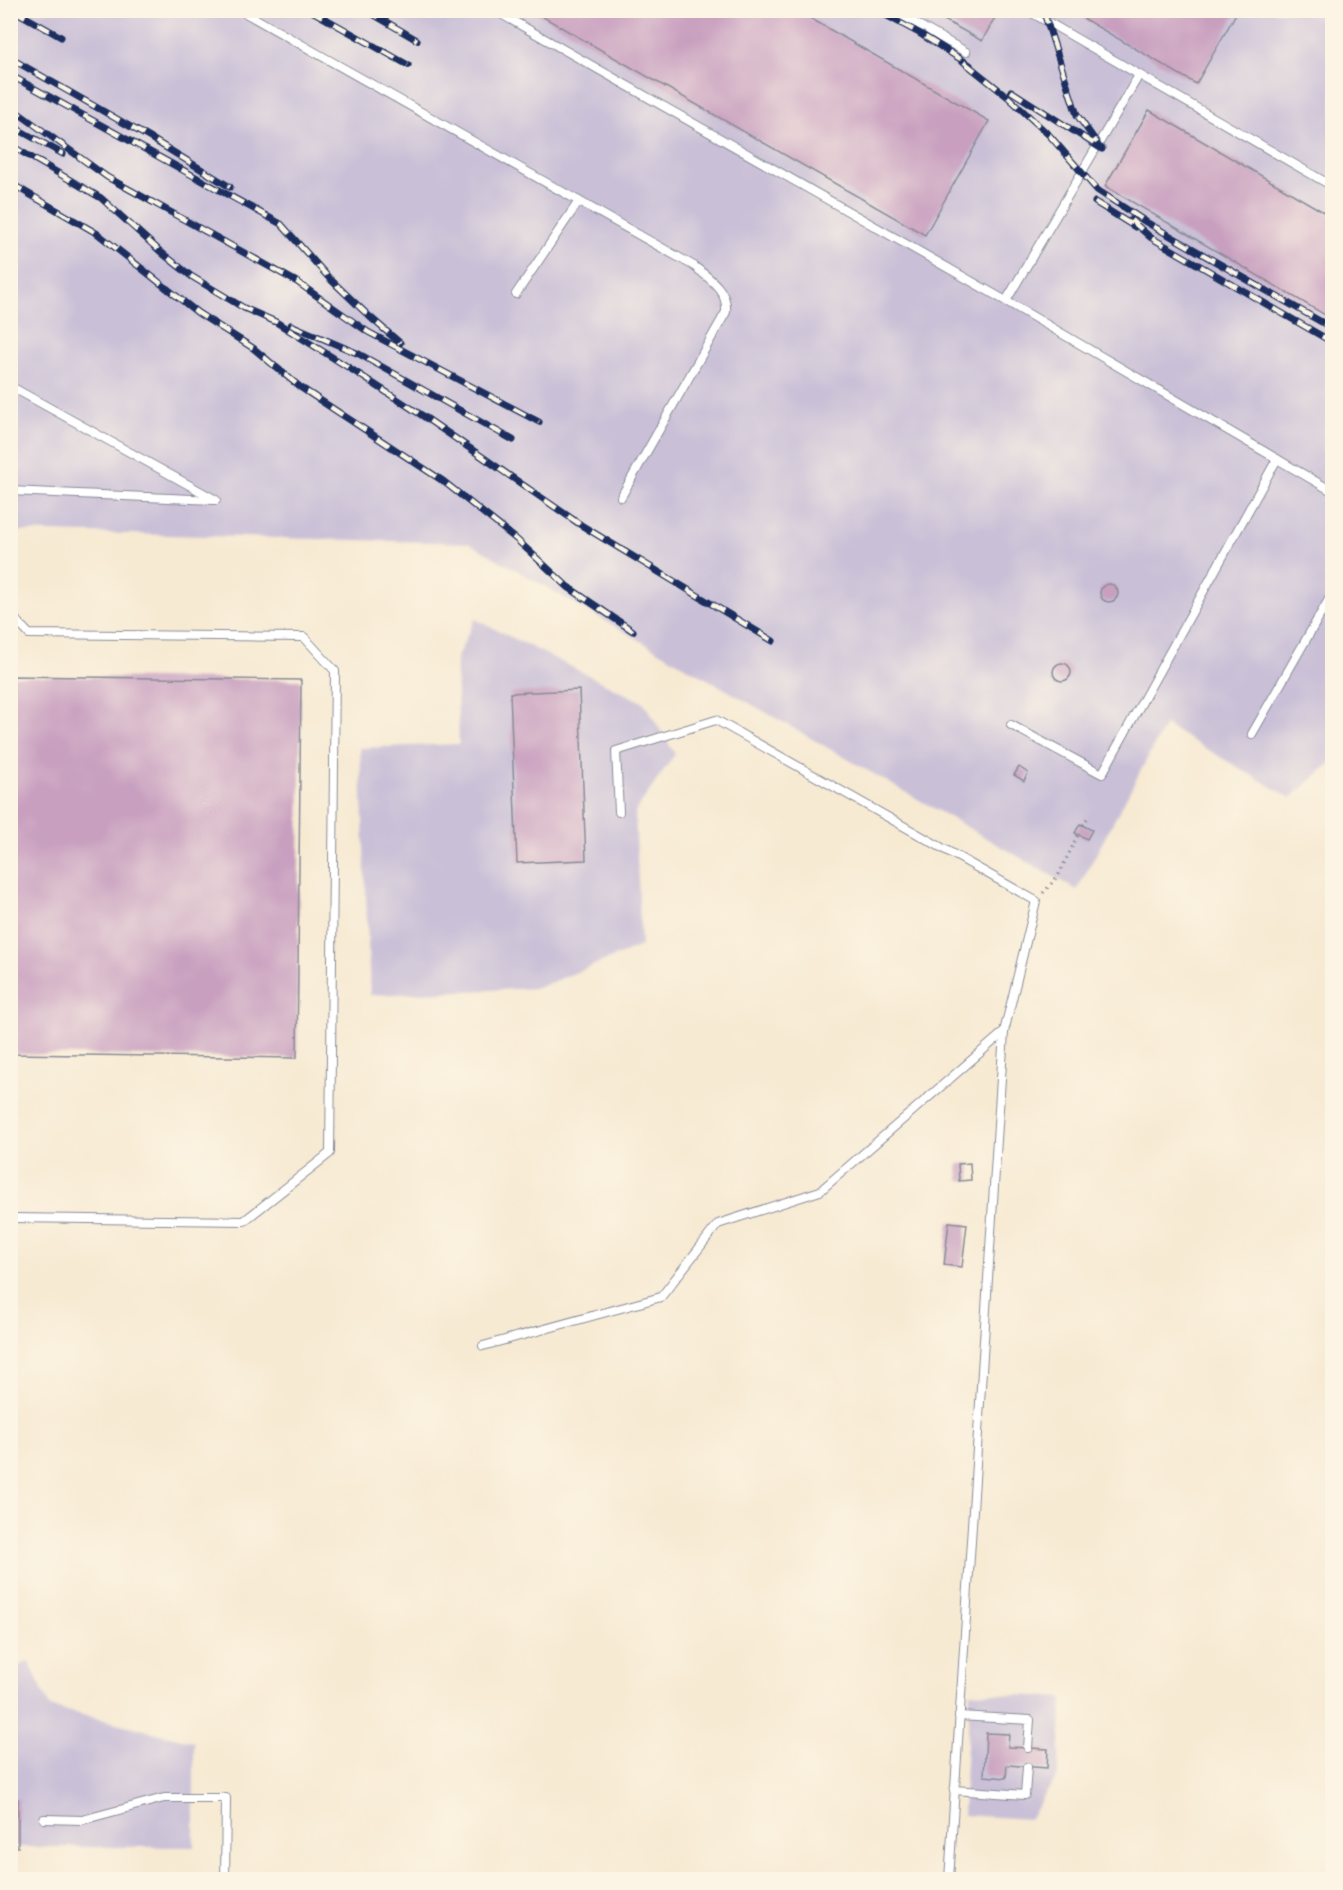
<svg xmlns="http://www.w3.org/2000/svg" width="1343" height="1890" viewBox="0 0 1343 1890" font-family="'Old Standard TT',serif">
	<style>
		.industrial { fill: #c9bfd7 }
		.building { fill: #c89fbf }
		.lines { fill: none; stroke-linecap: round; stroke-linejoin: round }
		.service-casing { stroke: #898c98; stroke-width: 10 }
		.path { stroke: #898c98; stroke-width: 3; stroke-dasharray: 1.5 4.5; stroke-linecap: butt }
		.service { stroke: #fff; stroke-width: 8 }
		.rail-casing { stroke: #1b2f5e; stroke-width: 7 }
		.rail { stroke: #fcf5e5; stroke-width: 4.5; stroke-dasharray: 14; stroke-linecap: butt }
	</style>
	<rect width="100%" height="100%" fill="#fcf5e5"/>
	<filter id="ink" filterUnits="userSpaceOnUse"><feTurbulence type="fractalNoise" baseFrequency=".0167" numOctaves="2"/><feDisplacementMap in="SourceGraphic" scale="12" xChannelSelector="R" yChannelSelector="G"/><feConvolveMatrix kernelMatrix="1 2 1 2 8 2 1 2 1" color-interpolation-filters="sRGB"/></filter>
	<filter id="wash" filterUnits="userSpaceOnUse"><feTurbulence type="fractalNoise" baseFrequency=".008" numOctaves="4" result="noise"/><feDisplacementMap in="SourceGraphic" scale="24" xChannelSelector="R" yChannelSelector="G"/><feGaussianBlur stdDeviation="1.35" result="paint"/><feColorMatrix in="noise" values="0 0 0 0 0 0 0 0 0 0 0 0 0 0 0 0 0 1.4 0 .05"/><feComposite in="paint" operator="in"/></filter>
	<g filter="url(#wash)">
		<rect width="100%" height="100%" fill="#f7ead3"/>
		<!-- industrial -->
		<g class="industrial">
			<path d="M11,11H1332V762L1291,798L1165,725L1077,890L469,543L11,531Z"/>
			<path d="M475,619L644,703L675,754L635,812L641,946L537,988L370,995L360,748L459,744L456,659Z"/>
			<path d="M29,1661L50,1707L194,1742V1847H11V1669Z"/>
			<path d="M970,1692L1063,1698L1058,1775L1029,1819L963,1815Z"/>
		</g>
		<g id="blocks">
			<!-- building -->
			<g class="building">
				<path d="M531,10H796L989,121L925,235Z"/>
				<path d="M926,10H999L982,41Z"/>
				<path d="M1082,10H1238L1196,84L1079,16Z"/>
				<path d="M1149,110L1332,217V319L1105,186Z"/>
				<circle cx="1109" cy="593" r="9"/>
				<circle cx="1062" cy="672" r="9"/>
				<path d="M10,676L301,680L297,1058L10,1054Z"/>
				<path d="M579,690L586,860L517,863L510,693Z"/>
				<path d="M1019,767L1028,773L1024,781L1014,775Z"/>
				<path d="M1080,824L1092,830L1087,839L1075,833Z"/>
				<path d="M970,1163L971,1180L959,1181L958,1164Z"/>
				<path d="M949,1222L967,1224L962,1267L944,1265Z"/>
				<path d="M986,1733L1009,1734L1008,1747L1048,1749L1047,1768L1007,1765L1006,1778L984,1776Z"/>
				<rect x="10" y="1799" width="8" height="48"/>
			</g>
		</g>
	</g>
	<g filter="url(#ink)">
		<use href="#blocks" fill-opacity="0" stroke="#898c98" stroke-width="1.5"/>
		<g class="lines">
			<!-- service casing -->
			<g class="service-casing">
				<g id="service">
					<path d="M240,10L694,266C710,279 728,290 726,312L621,497"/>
					<path d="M494,10L1006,301L1332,491"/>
					<path d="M892,10L966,52"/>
					<path d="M1027,10L1332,186"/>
					<path d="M516,294L579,201"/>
					<path d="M1006,301L1139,75"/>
					<path d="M10,386L216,500"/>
					<path d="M10,491L214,500"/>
					<path d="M10,614L29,634L304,637L335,671L330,1153L244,1221L10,1218"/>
					<path d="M1011,725L1102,774L1277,459"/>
					<path d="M1252,734L1332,594"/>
					<path d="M619,812L616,751L716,720L1036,901L1004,1032L949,1880"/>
					<path d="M483,1346L661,1297L718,1224L820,1191L1004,1032"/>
					<path d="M959,1716L1030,1720L1028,1748"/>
					<path d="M954,1790L1025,1795L1027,1767"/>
					<path d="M44,1819L82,1820L164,1798H226L225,1880"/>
				</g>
			</g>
			<!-- path -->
			<g class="path">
				<path d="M1083,825L1088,817"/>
				<path d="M1043,893L1058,876L1078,835"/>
			</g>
			<!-- service -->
			<use href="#service" class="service"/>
			<!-- rail casing -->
			<g class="rail-casing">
				<g id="rail">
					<path d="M13,10L61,37"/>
					<path d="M310,10L408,65"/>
					<path d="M366,10L417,40"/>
					<path d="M876,10L919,33L970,65"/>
					<path d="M1043,10L1077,115L1097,143"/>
					<path d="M10,58L152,139L230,187"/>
					<path d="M964,62L1008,97L1050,136L1097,190L1146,222L1332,328"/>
					<path d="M10,75L281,224L329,278L370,317L400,343"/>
					<path d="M1011,91L1102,149"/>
					<path d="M10,107L107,177L297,282L368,332L539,422"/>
					<path d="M10,125L63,154"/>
					<path d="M10,145L101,198L162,253L191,276L244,308L276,322L351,369L423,416L581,525L773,641"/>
					<path d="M10,183L98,234L198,313L253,348L300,387L443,481L516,539L568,587L633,631"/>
					<path d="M1095,202L1135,227"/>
					<path d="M1131,220L1150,237L1332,342"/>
					<path d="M291,325L359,354L513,440"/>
				</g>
			</g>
			<!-- rail -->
			<use href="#rail" class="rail"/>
		</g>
	</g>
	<!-- margin -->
	<rect width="1343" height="1890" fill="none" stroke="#fcf5e5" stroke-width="36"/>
</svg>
